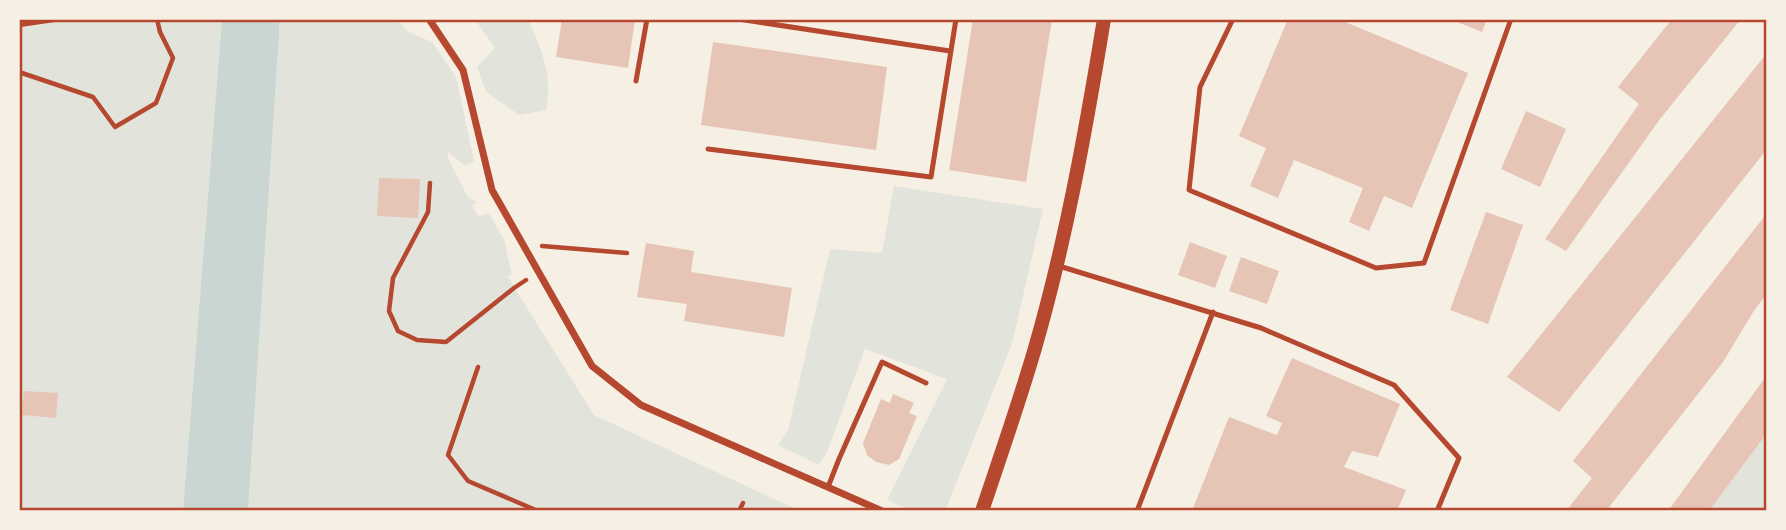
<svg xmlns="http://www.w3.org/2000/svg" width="1786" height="530" viewBox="0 0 1786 530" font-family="'Alegreya Sans',sans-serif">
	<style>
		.green { fill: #e2e4dc }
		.water { fill: #c9d6d2 }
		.building { fill: #e6c5b7 }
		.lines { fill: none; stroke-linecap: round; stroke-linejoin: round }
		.path { stroke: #b5482f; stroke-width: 4.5 }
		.service { stroke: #b5482f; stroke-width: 5 }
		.minor { stroke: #b5482f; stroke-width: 7 }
		.secondary { stroke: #b5482f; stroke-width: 14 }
		.neatline { fill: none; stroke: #b5482f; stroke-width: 2.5 }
	</style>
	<rect width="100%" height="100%" fill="#f6efe4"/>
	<!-- green -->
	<g class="green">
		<path d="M19,19H222L183,511H19Z"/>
		<path d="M280,19H397L408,32L432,42L456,77L474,161L465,166L448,152V158L468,197L476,202L472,206L478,216L489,214L504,239L512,275L508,276L514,287L594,415L800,511H248Z"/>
		<path d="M466,19H528C542,51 553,75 546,110L519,115L486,92L477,67L495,48L476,21Z"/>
		<path d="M894,186L1043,209L1012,344L945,511H911L887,500L947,379L865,349L827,452L819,465L778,445L788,430L830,249L882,253Z"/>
		<path d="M1767,433V511H1709Z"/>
	</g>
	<!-- water -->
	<path class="water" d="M222,19H280L248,511H183Z"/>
	<!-- building -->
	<g class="building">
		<path d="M562,19H635L628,68L556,57Z"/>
		<path d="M973,19H1052L1026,182L949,170Z"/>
		<path d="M1288,19H1338L1468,73L1412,208L1384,196L1369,231L1349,222L1363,188L1294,160L1278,198L1250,186L1266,148L1239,136Z"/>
		<path d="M1450,19H1487L1482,32Z"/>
		<path d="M1672,19H1741L1660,119L1566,251L1545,239L1639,104L1618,87Z"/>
		<path d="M713,42L887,67L876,150L701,125Z"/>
		<path d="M1767,53V149L1559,412L1507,377Z"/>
		<path d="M1526,111L1566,129L1540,187L1501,169Z"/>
		<path d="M379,178L420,179L418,218L377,216Z"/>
		<path d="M1486,212L1523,225L1488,324L1450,310Z"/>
		<path d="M1767,213V294L1755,309L1723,362L1606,511H1566L1592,478L1573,461Z"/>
		<path d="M1190,242L1227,256L1215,288L1178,275Z"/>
		<path d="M646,243L694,251L691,272L792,288L784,337L684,321L687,304L637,297Z"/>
		<path d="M1241,257L1279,271L1267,304L1229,291Z"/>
		<path d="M1292,358L1400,404L1378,457L1352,451L1344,467L1406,490L1397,511H1192L1229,417L1277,435L1282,423L1266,416Z"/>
		<path d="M1767,375V433L1709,511H1668Z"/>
		<path d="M24,391L58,393L56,418L22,415Z"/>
		<path d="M893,394L914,403L909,413L917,416L899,459L889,465L876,462L867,455L863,443L881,399L890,403Z"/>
	</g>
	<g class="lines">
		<!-- path -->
		<g class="path">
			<path d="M19,25L60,19"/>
			<path d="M19,72L93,97L115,127L156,103L173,58L160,32L157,19"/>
			<path d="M430,183L428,212L393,278L389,311L398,331L417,340L446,342L514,288L526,280"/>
			<path d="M542,246L627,253"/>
			<path d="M478,367L448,455L468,481L538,511"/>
			<path d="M739,511L743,503"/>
		</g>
		<!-- service -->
		<g class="service">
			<path d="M738,19L950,51"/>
			<path d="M1233,19L1200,87L1189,190L1376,268L1424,263L1511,19"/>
			<path d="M636,81L647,19"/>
			<path d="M708,149L931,177L956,19"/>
			<path d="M1059,266L1261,328L1394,385L1459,458L1437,511"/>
			<path d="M828,487L839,459L882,362L926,383"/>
			<path d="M1137,511L1213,312"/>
		</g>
		<!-- minor -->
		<path class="minor" d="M429,19L463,70L492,190L592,366L641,405L882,511"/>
		<!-- secondary -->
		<path class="secondary" d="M982,511C1000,457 1019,403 1035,348C1066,241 1086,129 1104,19"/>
	</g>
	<!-- border -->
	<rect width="1786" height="530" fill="none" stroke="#f6efe4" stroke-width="42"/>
	<rect x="21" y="21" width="1744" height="488" class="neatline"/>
</svg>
